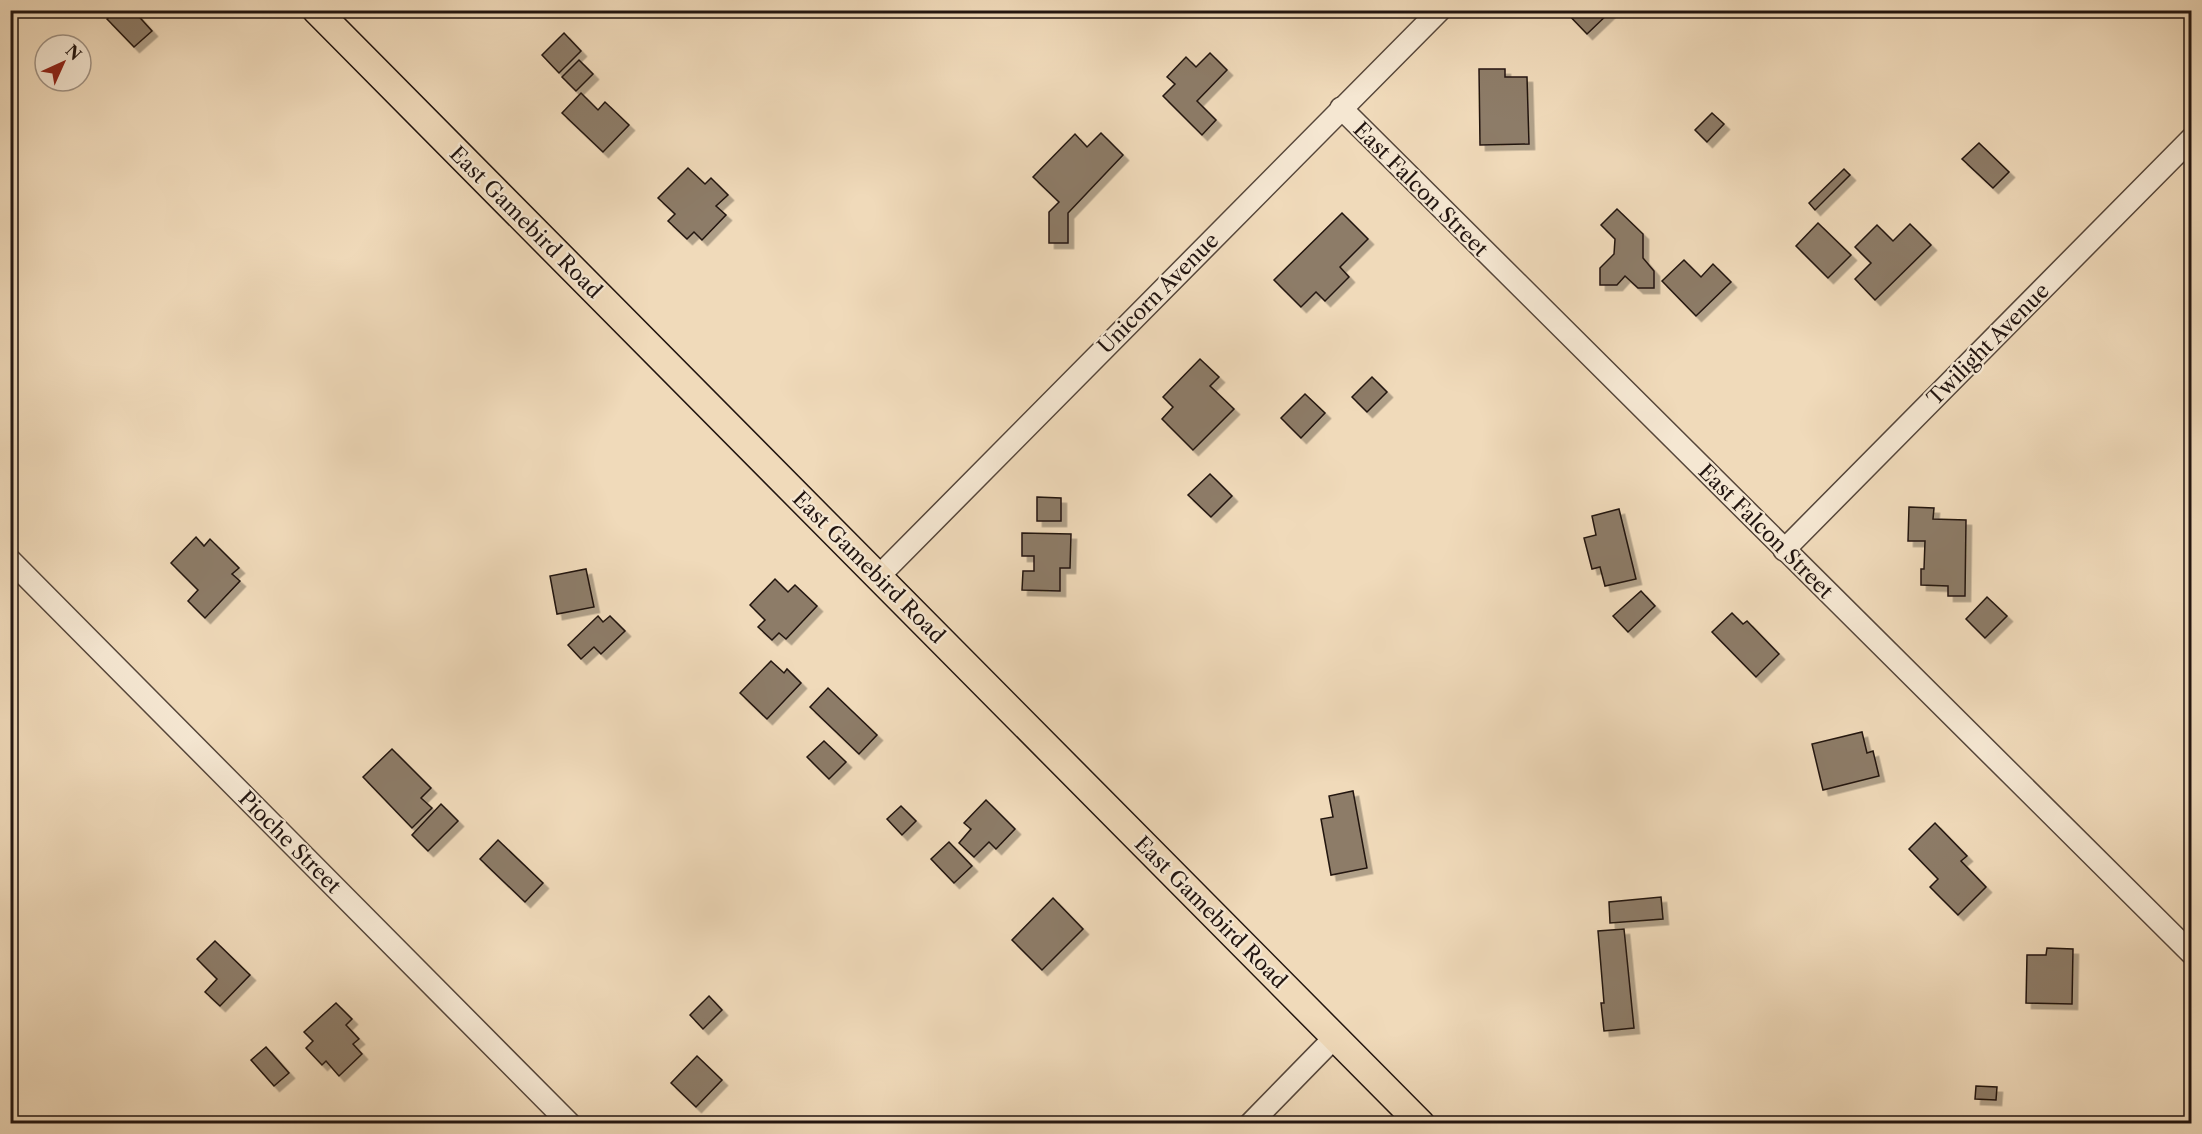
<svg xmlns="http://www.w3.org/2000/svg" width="2202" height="1134" viewBox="0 0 2202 1134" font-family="'Libre Caslon Text',serif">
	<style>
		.building { fill: #8d7b68; stroke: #221510; stroke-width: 1.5; filter: url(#shadow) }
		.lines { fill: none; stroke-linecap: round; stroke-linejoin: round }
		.minor-casing { stroke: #56463a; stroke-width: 24 }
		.major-casing { stroke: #221510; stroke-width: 30 }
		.minor { stroke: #f5e7d2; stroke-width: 21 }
		.major { stroke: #f0daba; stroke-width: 27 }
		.labels { text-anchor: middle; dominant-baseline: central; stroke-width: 4.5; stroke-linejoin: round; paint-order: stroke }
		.street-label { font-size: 21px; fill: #221510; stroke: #f5e7d2 }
	</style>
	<defs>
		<filter id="shadow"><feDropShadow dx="5.5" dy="5.5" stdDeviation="0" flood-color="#0004"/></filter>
	</defs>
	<rect width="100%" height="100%" fill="#f0daba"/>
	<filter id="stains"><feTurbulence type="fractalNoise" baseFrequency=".00333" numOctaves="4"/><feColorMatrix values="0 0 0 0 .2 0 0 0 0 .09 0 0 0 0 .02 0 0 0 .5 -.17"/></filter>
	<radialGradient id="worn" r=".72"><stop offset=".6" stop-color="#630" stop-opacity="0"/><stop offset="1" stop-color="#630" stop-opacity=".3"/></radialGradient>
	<!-- building -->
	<g class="building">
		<path d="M117,10H133L152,31L134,47L107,19Z"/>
		<path d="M1564,10H1612L1587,34Z"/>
		<path d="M564,33L581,51L559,73L542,55Z"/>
		<path d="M1210,53L1227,70L1197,101L1216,120L1202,135L1163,96L1175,84L1167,77L1186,57L1196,67Z"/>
		<path d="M579,60L593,74L576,91L562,77Z"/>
		<path d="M1479,69H1505V77H1527L1529,144L1480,145Z"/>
		<path d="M581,93L598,110L605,102L629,125L603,152L562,113Z"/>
		<path d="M1712,113L1724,124L1707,142L1695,130Z"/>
		<path d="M1101,133L1123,155L1068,213V243H1049V212L1059,202L1033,177L1075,134L1087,147Z"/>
		<path d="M1979,143L2009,172L1993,188L1962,159Z"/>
		<path d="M688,168L705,184L711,178L728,195L716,206L726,215L702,240L694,232L687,239L668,221L675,214L658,198Z"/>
		<path d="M1844,169L1850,175L1815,210L1809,203Z"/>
		<path d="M1617,209L1643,234V258L1654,271V288H1638L1625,276L1617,285H1600V268L1614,254L1615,239L1601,225Z"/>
		<path d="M1342,213L1368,239L1340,267L1349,277L1325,301L1316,292L1301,307L1274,280Z"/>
		<path d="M1818,223L1851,255L1828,278L1796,246Z"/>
		<path d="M1910,224L1931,245L1875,300L1855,279L1871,263L1855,247L1877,225L1893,241Z"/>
		<path d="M1684,260L1701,277L1713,264L1731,282L1696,316L1662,281Z"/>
		<path d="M1200,359L1219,377L1210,386L1234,409L1193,450L1162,419L1173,407L1163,397Z"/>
		<path d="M1372,377L1387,392L1367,412L1352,397Z"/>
		<path d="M1305,394L1325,413L1301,438L1281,418Z"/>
		<path d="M1210,474L1232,496L1211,517L1188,495Z"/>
		<path d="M1037,497L1061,498V521H1037Z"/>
		<path d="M1909,507L1934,508L1933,519L1966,520L1965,596H1948V586L1921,585V569H1924L1925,541H1908Z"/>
		<path d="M1619,509L1636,579L1605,586L1600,567L1592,569L1584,538L1596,535L1592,516Z"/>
		<path d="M1022,533L1071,534L1070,568H1060V591L1022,590L1023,571H1034V556H1022Z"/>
		<path d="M196,537L204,546L210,539L239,568L232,574L240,581L205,618L188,601L198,590L171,563Z"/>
		<path d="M586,569L594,607L557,614L550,576Z"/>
		<path d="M775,579L788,592L795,585L817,606L786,639L779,633L772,640L758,627L765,620L750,605Z"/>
		<path d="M1641,591L1655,606L1628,632L1613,616Z"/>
		<path d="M1987,597L2007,616L1985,638L1966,619Z"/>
		<path d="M1732,613L1743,624L1747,621L1779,654L1756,677L1712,632Z"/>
		<path d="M598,616L603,622L610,616L625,631L601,654L594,647L581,659L568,645Z"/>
		<path d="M771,661L784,673L787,669L801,683L767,719L740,693Z"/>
		<path d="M828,688L877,735L859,754L810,707Z"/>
		<path d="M1862,732L1867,753L1873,751L1879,776L1823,790L1812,744Z"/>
		<path d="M824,741L846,762L829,779L807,757Z"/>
		<path d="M392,749L431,788L421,798L432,808L412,828L363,777Z"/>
		<path d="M1353,791L1367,868L1331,875L1321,819L1333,817L1329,796Z"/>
		<path d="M986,800L1015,829L996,849L989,842L974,857L959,843L971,829L964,823Z"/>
		<path d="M441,804L458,821L428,851L412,835Z"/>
		<path d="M901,806L916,821L902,835L887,819Z"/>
		<path d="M1935,823L1967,856L1961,861L1986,887L1958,915L1930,887L1938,879L1909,849Z"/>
		<path d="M498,840L543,883L525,902L480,859Z"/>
		<path d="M949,842L972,866L954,883L931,859Z"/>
		<path d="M1661,897L1663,919L1610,923L1609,902Z"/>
		<path d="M1053,898L1083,929L1042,970L1012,940Z"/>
		<path d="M1624,929L1634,1028L1604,1031L1601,1003H1604L1598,931Z"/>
		<path d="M215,941L250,975L220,1006L205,992L217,979L197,959Z"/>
		<path d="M2047,948L2073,949L2072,1004L2026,1003L2027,955H2046Z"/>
		<path d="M709,996L722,1010L703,1029L690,1015Z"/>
		<path d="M336,1003L352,1019L346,1025L359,1039L353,1044L362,1054L339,1076L326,1061L322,1065L306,1048L313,1041L304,1032Z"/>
		<path d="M266,1047L289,1073L274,1086L251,1060Z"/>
		<path d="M697,1056L722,1080L696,1107L671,1083Z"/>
		<path d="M1976,1086L1997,1087L1996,1100L1975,1099Z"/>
	</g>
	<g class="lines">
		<!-- minor casing -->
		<g class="minor-casing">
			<g id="minor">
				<path d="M1341,108L2192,954"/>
				<path d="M1784,550L2192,138"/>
				<path d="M10,560L570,1124"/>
				<path d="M879,576L1440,10"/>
				<path d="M1250,1124L1335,1037"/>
			</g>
		</g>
		<!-- major casing -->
		<g class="major-casing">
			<path id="major" d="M316,10L1421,1124"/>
		</g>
		<!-- minor -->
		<use href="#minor" class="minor"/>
		<!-- major -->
		<use href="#major" class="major"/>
	</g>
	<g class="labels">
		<!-- street labels -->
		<g class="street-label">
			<text transform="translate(1421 189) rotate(45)">East Falcon Street</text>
			<text transform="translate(526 222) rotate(45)">East Gamebird Road</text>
			<text transform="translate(1158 293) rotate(-45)">Unicorn Avenue</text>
			<text transform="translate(1988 344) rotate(-45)">Twilight Avenue</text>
			<text transform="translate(1766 531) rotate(45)">East Falcon Street</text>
			<text transform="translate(869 567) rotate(45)">East Gamebird Road</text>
			<text transform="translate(290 842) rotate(45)">Pioche Street</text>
			<text transform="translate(1211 912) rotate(45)">East Gamebird Road</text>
		</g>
	</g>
	<!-- margin -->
	<rect width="2202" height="1134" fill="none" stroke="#f0daba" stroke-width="36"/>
	<rect x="12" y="12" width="2178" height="1110" fill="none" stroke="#221510" stroke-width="3"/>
	<rect x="18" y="18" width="2166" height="1098" fill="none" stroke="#221510" stroke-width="1.5"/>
	<!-- north arrow -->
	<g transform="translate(63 63) rotate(45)"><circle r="28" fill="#f5e7d2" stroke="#a19384" stroke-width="1.5"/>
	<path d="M0-4.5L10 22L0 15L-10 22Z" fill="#8f2418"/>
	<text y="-9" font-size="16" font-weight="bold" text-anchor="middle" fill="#221510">N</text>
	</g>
	<rect width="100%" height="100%" filter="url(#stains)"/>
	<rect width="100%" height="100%" fill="url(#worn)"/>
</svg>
